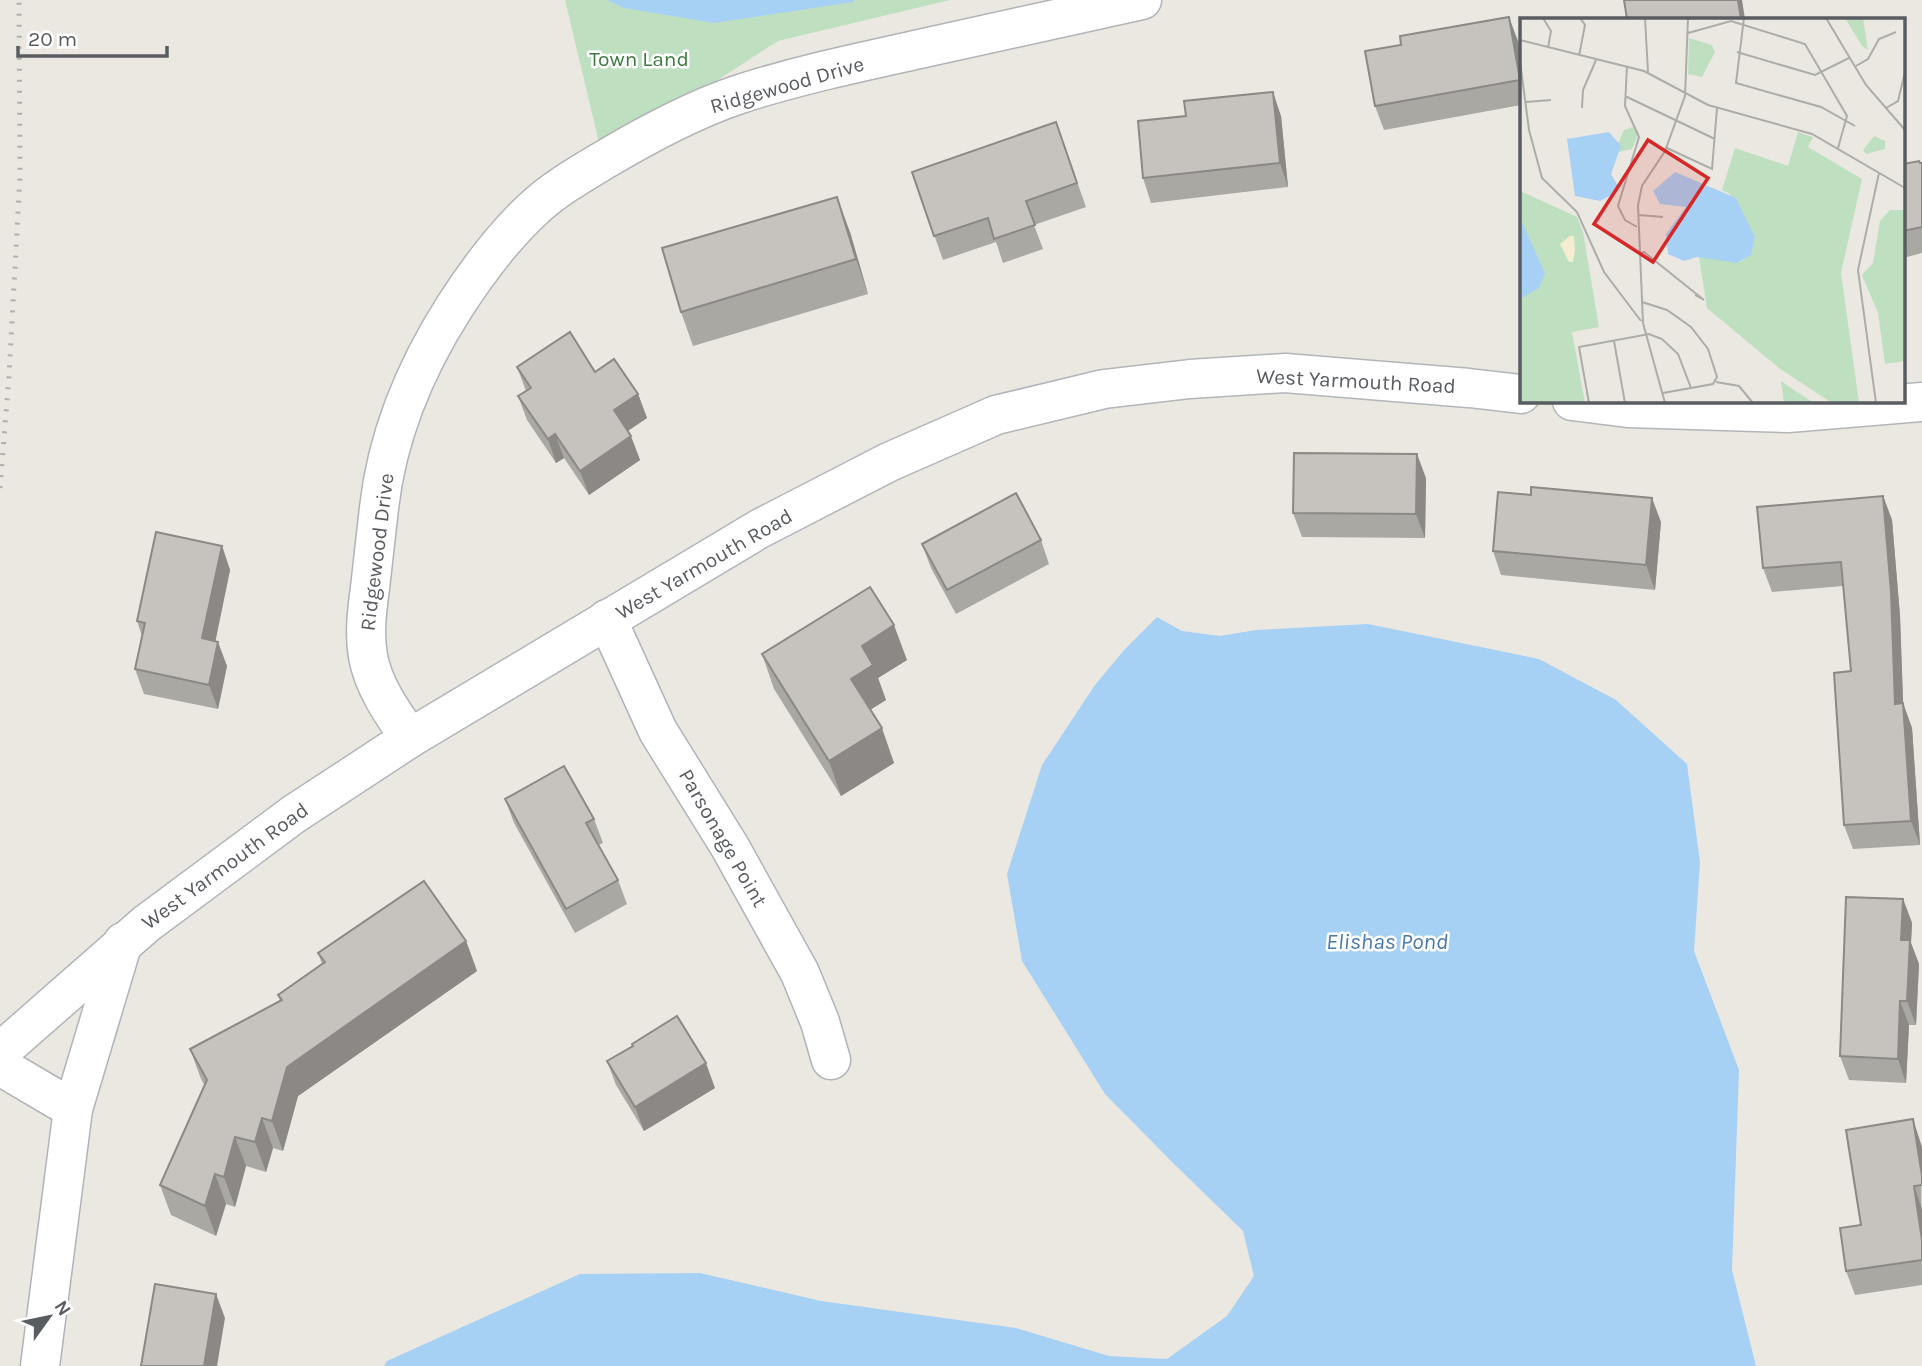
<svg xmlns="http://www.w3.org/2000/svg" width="1922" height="1366" viewBox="0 0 1922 1366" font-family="Karla,sans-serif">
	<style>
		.green { fill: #bfe0c0 }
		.water { fill: #a6d1f4 }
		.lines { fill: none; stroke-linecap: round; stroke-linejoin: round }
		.minor-casing { stroke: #b1b3b7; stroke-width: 41 }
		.secondary-casing { stroke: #b2b5ba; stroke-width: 41 }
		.minor { stroke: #fff; stroke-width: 38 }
		.secondary { stroke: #fff; stroke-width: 38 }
		.rail { stroke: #afb0b0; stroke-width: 5; stroke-dasharray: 2 9; stroke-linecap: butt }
		.wall { fill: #aaa8a3 }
		.shaded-wall { fill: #8b8885 }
		.building { fill: #c6c3be; stroke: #8b8885; stroke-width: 2 }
		.labels { text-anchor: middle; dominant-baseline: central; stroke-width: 5; stroke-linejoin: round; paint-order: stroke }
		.park-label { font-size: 21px; fill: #3c7b40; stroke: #fff }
		.street-label { font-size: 21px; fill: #595c60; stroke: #fff }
		.water-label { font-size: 23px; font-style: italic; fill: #4a79ac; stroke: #fff }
		.inset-road { fill: none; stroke: #acaca9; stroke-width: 2 }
		.view { fill: #d62828; fill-opacity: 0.15; stroke: #d62828; stroke-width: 3.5 }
		.inset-edge { fill: none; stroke: #595c60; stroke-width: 3.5 }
	</style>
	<rect width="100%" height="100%" fill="#eae8e0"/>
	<!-- green -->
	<path class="green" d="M565,0H950L778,41L602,155Z"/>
	<!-- water -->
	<g class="water">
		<path d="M607,0H854L853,2L714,23L624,8Z"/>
		<path d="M1157,617L1182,631L1220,636L1256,630L1368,624L1539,659L1616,700L1687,764L1700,862L1694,951L1739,1070L1732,1270L1756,1366H384L387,1361L580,1274L700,1273L821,1301L1016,1328L1109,1356L1167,1359L1227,1316L1254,1276L1243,1231L1171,1161L1105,1094L1022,961L1007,874L1042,765L1095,685L1125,649Z"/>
	</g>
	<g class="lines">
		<!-- minor casing -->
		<g class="minor-casing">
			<g id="minor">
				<path d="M607,619L658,731L730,847L800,973L820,1022L831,1060"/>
				<path d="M410,738C393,714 373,686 368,656C364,634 367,610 370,588C373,561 376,535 379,508C387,436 416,367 455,306C477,272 502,238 532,210C553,190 579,175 604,160C646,135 690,111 737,95C798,75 861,62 924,48C997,32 1070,16 1142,0"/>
				<path d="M0,1066L73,1109L40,1366"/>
				<path d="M73,1109L123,942"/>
			</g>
		</g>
		<!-- secondary casing -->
		<g class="secondary-casing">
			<g id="secondary">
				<path d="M1572,401L1628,408L1788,413L1922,402"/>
				<path d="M0,1052L146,924L294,814L410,738L759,529L889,462L996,415L1104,389L1190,379L1285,373L1469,388L1521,394"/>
			</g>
		</g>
		<!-- minor -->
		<use href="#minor" class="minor"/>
		<!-- secondary -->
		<use href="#secondary" class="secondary"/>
		<!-- rail -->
		<path class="rail" d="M0,488L9,376L20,176L19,0"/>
	</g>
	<!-- wall -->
	<g class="wall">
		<path d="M1518,41L1521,62V105L1384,130L1375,106Z"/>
		<path d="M1281,116L1288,187L1151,203L1143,178Z"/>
		<path d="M1056,122L1086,207L1034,225L1043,249L1003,263L996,242L943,260L912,172Z"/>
		<path d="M1922,163V253L1903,258V164Z"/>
		<path d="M850,232L868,294L693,346L681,312Z"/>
		<path d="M517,367L595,372L638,394L647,418L628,431L640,460L589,495L564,458L556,463L527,420L518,396L526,391Z"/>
		<path d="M1426,478L1425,538L1302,537L1293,513Z"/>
		<path d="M1883,496L1892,520L1900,616L1903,703L1912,728L1920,845L1853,849L1844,825L1851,671L1843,586L1772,592L1763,568Z"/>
		<path d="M1661,522L1655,590L1501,575L1493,551Z"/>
		<path d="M1041,540L1049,564L956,614L931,568L922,544Z"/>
		<path d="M222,546L230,570L215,641L227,666L218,709L144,694L135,669L142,636L137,621Z"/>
		<path d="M762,654L907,660L878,678L886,700L870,710L894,763L841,796L774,689Z"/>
		<path d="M505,799L594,819L603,843L598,845L618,880L627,904L575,933L514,823Z"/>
		<path d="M1903,899L1912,923L1911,943L1919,964L1916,1025H1909L1906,1083L1849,1080L1840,1056Z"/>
		<path d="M466,941L477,971L298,1096L283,1151L273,1148L266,1172L246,1166L235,1207L226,1204L216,1236L171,1215L160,1185L205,1086L201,1079L190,1049L280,1001L278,995L322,964L318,953Z"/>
		<path d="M607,1061L715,1088L644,1131L616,1085Z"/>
		<path d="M1921,1144L1922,1285L1855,1295L1846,1271L1861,1225Z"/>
	</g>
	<!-- shaded-wall -->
	<g class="shaded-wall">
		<path d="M1738,0H1742L1745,19H1741Z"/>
		<path d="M1509,17L1518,41L1521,62V83Z"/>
		<path d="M1273,92L1281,116L1288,187L1280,163Z"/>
		<path d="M837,197L850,232L868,294L856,259Z"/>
		<path d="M638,394L647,418L623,434L614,410Z"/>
		<path d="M555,434L564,458L556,463L548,439Z"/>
		<path d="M631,436L640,460L589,495L580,471Z"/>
		<path d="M1417,454L1426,478L1425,538L1416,514Z"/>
		<path d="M1883,496L1892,520L1900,616L1904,728L1895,704Z"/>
		<path d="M1652,498L1661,522L1655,590L1646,565Z"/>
		<path d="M222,546L230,570L211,663L202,638Z"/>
		<path d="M894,625L907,660L878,678L886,700L863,714L851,679L862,646Z"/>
		<path d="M218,642L227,666L218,709L209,685Z"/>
		<path d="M1903,703L1912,728L1920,845L1911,821Z"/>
		<path d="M882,728L894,763L841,796L829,761Z"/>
		<path d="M1903,899L1912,923L1911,943L1919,964L1916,1025L1907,1001L1901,940Z"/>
		<path d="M466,941L477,971L298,1096L283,1151L272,1121L287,1067Z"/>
		<path d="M1900,1001L1909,1025L1906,1083L1898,1059Z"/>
		<path d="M706,1063L715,1088L644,1131L635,1107Z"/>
		<path d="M262,1118L273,1148L266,1172L255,1142Z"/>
		<path d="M1913,1119L1922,1147V1176Z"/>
		<path d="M235,1137L246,1166L235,1207L224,1177Z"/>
		<path d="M215,1174L226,1204L216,1236L205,1206Z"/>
		<path d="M1914,1186L1922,1209V1240Z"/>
		<path d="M216,1294L225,1318L217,1366H204Z"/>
	</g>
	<!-- building -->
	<g class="building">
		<path d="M1624,0H1738L1741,19H1627Z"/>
		<path d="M1509,17L1520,80L1375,106L1365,51L1401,45L1400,36Z"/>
		<path d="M1273,92L1280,163L1143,178L1138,121L1186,116L1184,101Z"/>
		<path d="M1056,122L1077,183L1026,201L1035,225L994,239L988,218L934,236L912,172Z"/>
		<path d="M1919,161L1920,163H1922V227L1903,231V164Z"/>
		<path d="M837,197L856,259L681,312L662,248Z"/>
		<path d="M570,332L595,372L614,359L638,394L614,410L631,436L580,471L555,434L548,439L518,396L531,388L517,367Z"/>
		<path d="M1294,453L1417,454L1416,514L1293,513Z"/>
		<path d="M1531,487L1652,498L1646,565L1493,551L1498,492L1531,495Z"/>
		<path d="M1016,493L1041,540L947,590L922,544Z"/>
		<path d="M1883,496L1891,592L1895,704L1903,703L1911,821L1844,825L1834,673L1851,671L1841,562L1763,568L1757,507Z"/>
		<path d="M156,532L222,546L202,638L218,642L209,685L135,669L145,623L137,621Z"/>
		<path d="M870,587L894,625L862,646L873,665L851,679L882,728L829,761L762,654Z"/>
		<path d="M564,766L594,819L586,823L618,880L566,909L505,799Z"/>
		<path d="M424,881L466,941L287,1067L272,1121L262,1118L255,1142L235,1137L224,1177L215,1174L205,1206L160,1185L207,1080L190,1049L282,1000L278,995L325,962L318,953Z"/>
		<path d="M1846,897L1903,899L1901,940H1910L1907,1001H1900L1898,1059L1840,1056Z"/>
		<path d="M677,1016L706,1063L635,1107L607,1061L633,1046L632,1044Z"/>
		<path d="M1913,1119L1922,1176V1185L1914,1186L1922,1240V1260L1846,1271L1840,1228L1861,1225L1846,1130Z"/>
		<path d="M155,1284L216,1294L204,1366H141Z"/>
	</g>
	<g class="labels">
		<!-- park labels -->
		<g class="park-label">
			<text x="639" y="59">Town Land</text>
		</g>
		<!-- street labels -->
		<g class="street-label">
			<text transform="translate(787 85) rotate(-16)">Ridgewood Drive</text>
			<text transform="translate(1356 381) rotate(3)">West Yarmouth Road</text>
			<text transform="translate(377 552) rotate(-83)">Ridgewood Drive</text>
			<text transform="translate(704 564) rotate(-30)">West Yarmouth Road</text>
			<text transform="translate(723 838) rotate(60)">Parsonage Point</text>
			<text transform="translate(225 866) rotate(-36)">West Yarmouth Road</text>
		</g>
		<!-- water labels -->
		<g class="water-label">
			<text x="1387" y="941">Elishas Pond</text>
		</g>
	</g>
	<!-- overview -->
	<g transform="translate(1520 18)">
		<rect width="385" height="385" fill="#eae8e0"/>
		<path d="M325,0H343L348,32L342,28ZM169,20L192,27L195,34L182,59L168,56ZM113,109L119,114L112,131L94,135L104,112ZM278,114L293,119L288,129L342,161L321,255L339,385H312L259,350L187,290L179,239L220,244L231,236L235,219L210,176L202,172L215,130L268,148ZM354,118L365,123V131L346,136L343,132ZM0,173L57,199L63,214L79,309L52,314L65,385H0ZM370,192H384L385,197V343L365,346L358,295L342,257L353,245L360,203ZM261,363L271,370L294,385H264Z" fill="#bfe0c0"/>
		<path d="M50,218H54L55,232L53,244H49L40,226Z" fill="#f5edd1"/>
		<path d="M89,114L101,128L91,156L98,168L95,175L80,183L55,178L47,121ZM155,154L216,180L235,219L231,237L217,245L177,239L164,243L148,236L146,216L166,189L140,186L133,173ZM0,200L25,255L19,270L2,280Z" fill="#a6d1f4"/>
		<path class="inset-road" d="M23,0L31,13L28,30M125,0L128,54M224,0L216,65L301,89L335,108M306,0L346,67L385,112M168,15L211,3L285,26L327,98L318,130M0,22L124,53L188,87L292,116L385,170M217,34L295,57L329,40M59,38L65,7L60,0M0,43L9,112L22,160L57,194L84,254L121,303M107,48L105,88L119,119L98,188L105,202L117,209M336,48L348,41L359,21L376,14M105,78L195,121M6,84L31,82M62,90L63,72L76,42M366,90L378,83L385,54M147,130L192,151L197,90M119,197L143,199M120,236L124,234L184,282L175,277M122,284L147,292L171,309L188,331L197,359L193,366L143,375M94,323L105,385M196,364L219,368L233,385M69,385L59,329L129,316L142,321L158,336L171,370M145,385L123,305L118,187L122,168L145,133L165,78L168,0M356,385L338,252L359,155"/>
		<path class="view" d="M128,122L188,160L133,244L74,206Z"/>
		<rect width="385" height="385" class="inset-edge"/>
	</g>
	<!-- north arrow -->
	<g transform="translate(49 1317) rotate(57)" stroke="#ffffff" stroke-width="5" paint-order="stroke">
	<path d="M0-5L12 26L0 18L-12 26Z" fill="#595c60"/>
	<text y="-10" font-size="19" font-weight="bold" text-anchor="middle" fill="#595c60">N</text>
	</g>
	<!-- scale -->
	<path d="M18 46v10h149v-10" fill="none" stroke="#595c60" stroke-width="3.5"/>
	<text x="28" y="46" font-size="21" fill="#595c60" stroke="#ffffff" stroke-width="5" paint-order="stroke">20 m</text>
</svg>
